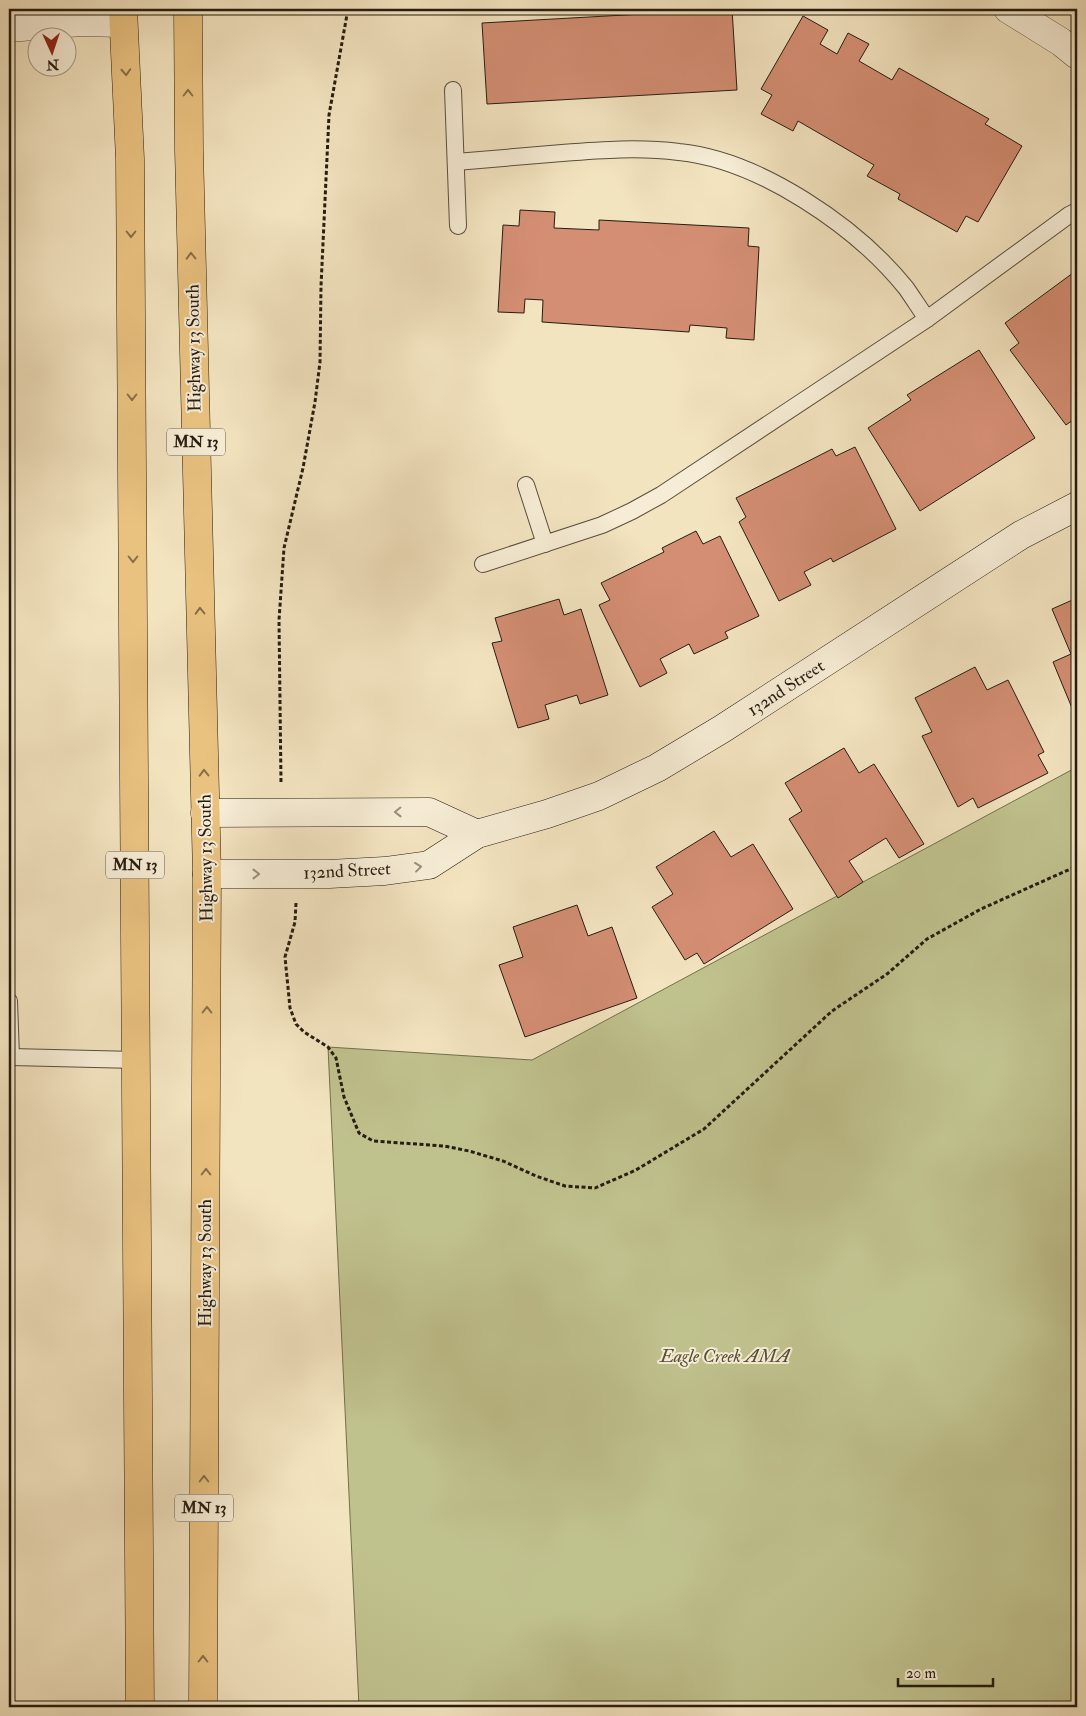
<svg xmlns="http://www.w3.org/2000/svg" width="1086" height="1716" viewBox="0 0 1086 1716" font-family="'IM FELL Double Pica',serif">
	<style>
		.green { fill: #c0c28e; stroke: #726f4f }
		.building { fill: #d48e74; stroke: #251c10 }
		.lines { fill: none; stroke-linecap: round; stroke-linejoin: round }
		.lane-casing { stroke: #584e3c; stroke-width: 18 }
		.street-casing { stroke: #584e3c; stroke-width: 29 }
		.secondary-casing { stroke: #251c10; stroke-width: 29 }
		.primary-casing { stroke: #251c10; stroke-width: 29 }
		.path { stroke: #251c10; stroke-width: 3; stroke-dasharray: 4 2.5; stroke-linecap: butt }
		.lane { stroke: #f7edd6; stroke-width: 16 }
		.street { stroke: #f7edd6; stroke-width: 28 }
		.secondary { stroke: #f7edd6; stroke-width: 28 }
		.primary { stroke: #eac280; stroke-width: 28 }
		.oneway { stroke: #886f48 }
		.oneway2 { stroke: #988f7d }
		.labels { text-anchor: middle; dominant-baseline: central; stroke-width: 4; stroke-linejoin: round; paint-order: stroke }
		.shield { fill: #f7edd6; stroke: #645b4b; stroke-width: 1 }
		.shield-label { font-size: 16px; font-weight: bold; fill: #251c10 }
		.street-label { font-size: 18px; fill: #251c10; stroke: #f7edd6 }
		.park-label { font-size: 18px; font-style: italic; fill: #544e36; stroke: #f7edd6 }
	</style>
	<rect width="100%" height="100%" fill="#f3e4c0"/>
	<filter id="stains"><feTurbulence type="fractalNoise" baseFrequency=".004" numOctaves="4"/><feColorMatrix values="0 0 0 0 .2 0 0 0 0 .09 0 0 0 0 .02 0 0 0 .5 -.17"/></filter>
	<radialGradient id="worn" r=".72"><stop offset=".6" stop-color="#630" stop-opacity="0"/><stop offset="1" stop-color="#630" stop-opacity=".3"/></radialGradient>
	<!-- green -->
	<path class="green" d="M1077,767V1707H359L328,1047L532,1060Z"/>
	<!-- building -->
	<g class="building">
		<path d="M732,9L737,90L487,104L482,23Z"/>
		<path d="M803,16L828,30L820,44L837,54L848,33L869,44L859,61L892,80L899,68L989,119L985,124L1022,146L978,222L966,216L957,232L898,199L900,194L867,176L874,165L798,121L793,131L761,114L772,95L761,89Z"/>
		<path d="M520,210L555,212L554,228L599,230V220L749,228L748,246L759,247L754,340L726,338L727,328L690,325L689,332L542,322L543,300L525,299L524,313L498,312L503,225L519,226Z"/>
		<path d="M1077,270V386L1075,388L1077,391V417L1066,425L1010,350L1019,343L1005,323Z"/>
		<path d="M979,350L1035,438L920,511L868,428L911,400L907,395Z"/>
		<path d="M855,447L896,529L833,562L831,558L804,572L811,585L779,601L739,522L746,517L736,498L832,449L836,456Z"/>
		<path d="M696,531L703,544L720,536L759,616L725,632L728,638L694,654L689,644L660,659L667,673L640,687L599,605L610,600L601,583L664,552L662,548Z"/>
		<path d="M1077,598V720L1053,662L1071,654L1052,609Z"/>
		<path d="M559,599L564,615L581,609L608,695L580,704L577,695L545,705L549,719L518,728L492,643L502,641L495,618Z"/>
		<path d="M975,667L987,690L1008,680L1044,752L1038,755L1048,773L978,808L973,798L958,807L922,736L932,732L915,698Z"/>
		<path d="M844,748L859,773L874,764L924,844L899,858L886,838L849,861L863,882L838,898L789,819L802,811L785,783Z"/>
		<path d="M714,831L731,857L753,844L793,909L704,964L697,953L685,960L652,907L673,894L656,867Z"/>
		<path d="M577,905L588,936L612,927L637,998L525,1037L499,965L523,957L513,927Z"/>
	</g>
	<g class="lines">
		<!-- lane casing -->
		<g class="lane-casing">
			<g id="lane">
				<path d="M453,90L458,226"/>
				<path d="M456,162C491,159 526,156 562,153C601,150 640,147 679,152C759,160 856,226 906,288C913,298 920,309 927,319"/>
				<path d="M526,485L545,544"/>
				<path d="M483,564L602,525L632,511L661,495L927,319L1069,215L1077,211"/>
				<path d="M9,1001L11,1057L136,1060"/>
			</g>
		</g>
		<!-- street casing -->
		<g class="street-casing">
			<g id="street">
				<path d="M1008,9L1061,42L1077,55"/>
				<path d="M9,28L80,22L123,23"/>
			</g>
		</g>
		<!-- secondary casing -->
		<g class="secondary-casing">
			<g id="secondary">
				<path d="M205,813L429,812L477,834"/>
				<path d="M207,874H329L385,871L429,865L477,834L547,814L599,796L657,768L722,729L1021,535L1077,506"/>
			</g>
		</g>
		<!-- primary casing -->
		<g class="primary-casing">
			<g id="primary">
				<path d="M123,9L130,159L140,1707"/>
				<path d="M188,9L189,150L207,874L203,1707"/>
			</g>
		</g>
		<!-- path -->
		<g class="path">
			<path d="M281,782L279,620L284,548L303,468L315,402L320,362L321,286L329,115L348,9"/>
			<path d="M296,903L295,922L285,957L290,1008L296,1024L304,1032L328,1047L336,1058L344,1097L359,1133L373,1141L444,1146L469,1151L503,1161L536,1176L565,1186L595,1188L636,1170L704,1129L832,1011L887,974L927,939L981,909L1077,866"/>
		</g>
		<!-- lane -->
		<use href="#lane" class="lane"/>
		<!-- street -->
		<use href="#street" class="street"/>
		<!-- secondary -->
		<use href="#secondary" class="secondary"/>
		<!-- primary -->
		<use href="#primary" class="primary"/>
	</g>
	<!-- one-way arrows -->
	<defs><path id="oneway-chevron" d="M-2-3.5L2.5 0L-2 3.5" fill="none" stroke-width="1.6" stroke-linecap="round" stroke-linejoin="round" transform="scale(1.25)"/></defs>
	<g class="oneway">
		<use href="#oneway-chevron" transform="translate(126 72) rotate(87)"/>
		<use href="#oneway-chevron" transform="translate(188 93) rotate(-90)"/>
		<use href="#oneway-chevron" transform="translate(131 234) rotate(90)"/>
		<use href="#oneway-chevron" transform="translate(191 256) rotate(-91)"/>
		<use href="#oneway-chevron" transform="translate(132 397) rotate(90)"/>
		<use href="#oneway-chevron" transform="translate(133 559) rotate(90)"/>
		<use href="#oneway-chevron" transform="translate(200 611) rotate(-91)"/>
		<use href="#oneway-chevron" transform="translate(204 773) rotate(-91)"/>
		<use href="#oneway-chevron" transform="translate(207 1010) rotate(-90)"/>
		<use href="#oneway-chevron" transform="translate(206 1172) rotate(-90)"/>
		<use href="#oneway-chevron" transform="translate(204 1479) rotate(-90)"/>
		<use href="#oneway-chevron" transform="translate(203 1659) rotate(-90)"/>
	</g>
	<g class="oneway2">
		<use href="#oneway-chevron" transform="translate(398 812) rotate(179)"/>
		<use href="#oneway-chevron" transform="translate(418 867) rotate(-7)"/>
		<use href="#oneway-chevron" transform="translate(256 874)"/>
	</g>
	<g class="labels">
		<!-- shield labels -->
		<g class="shield">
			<rect x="167" y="428.5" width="58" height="27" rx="4"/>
			<rect x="106" y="851.5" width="58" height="27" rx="4"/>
			<rect x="175" y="1494.5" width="58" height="27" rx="4"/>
		</g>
		<g class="shield-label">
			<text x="196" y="442">MN 13</text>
			<text x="135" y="865">MN 13</text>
			<text x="204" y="1508">MN 13</text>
		</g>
		<!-- street labels -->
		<g class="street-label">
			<text transform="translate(194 348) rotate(-91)">Highway 13 South</text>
			<text transform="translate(786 688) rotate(-33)">132nd Street</text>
			<text transform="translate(206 858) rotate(-91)">Highway 13 South</text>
			<text transform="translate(347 871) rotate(-3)">132nd Street</text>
			<text transform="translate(205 1263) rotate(-90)">Highway 13 South</text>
		</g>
		<!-- park labels -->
		<g class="park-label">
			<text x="725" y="1356">Eagle Creek AMA</text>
		</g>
	</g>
	<!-- margin -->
	<rect width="1086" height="1716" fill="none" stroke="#f3e4c0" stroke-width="30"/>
	<rect x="10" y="10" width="1066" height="1696" fill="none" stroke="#251c10" stroke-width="2.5"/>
	<rect x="15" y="15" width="1056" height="1686" fill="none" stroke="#251c10"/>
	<!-- north arrow -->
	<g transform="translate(52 52) rotate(177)"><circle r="24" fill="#f7edd6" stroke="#a39987"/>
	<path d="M0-4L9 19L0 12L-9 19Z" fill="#8f2418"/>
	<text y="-8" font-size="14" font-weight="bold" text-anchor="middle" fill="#251c10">N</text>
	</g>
	<!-- scale -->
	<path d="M898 1678v8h95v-8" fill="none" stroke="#251c10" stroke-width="2.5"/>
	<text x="906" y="1678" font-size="15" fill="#251c10" stroke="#f7edd6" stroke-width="4" paint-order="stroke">20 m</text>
	<rect width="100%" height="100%" filter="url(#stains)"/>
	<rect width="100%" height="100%" fill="url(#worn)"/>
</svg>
